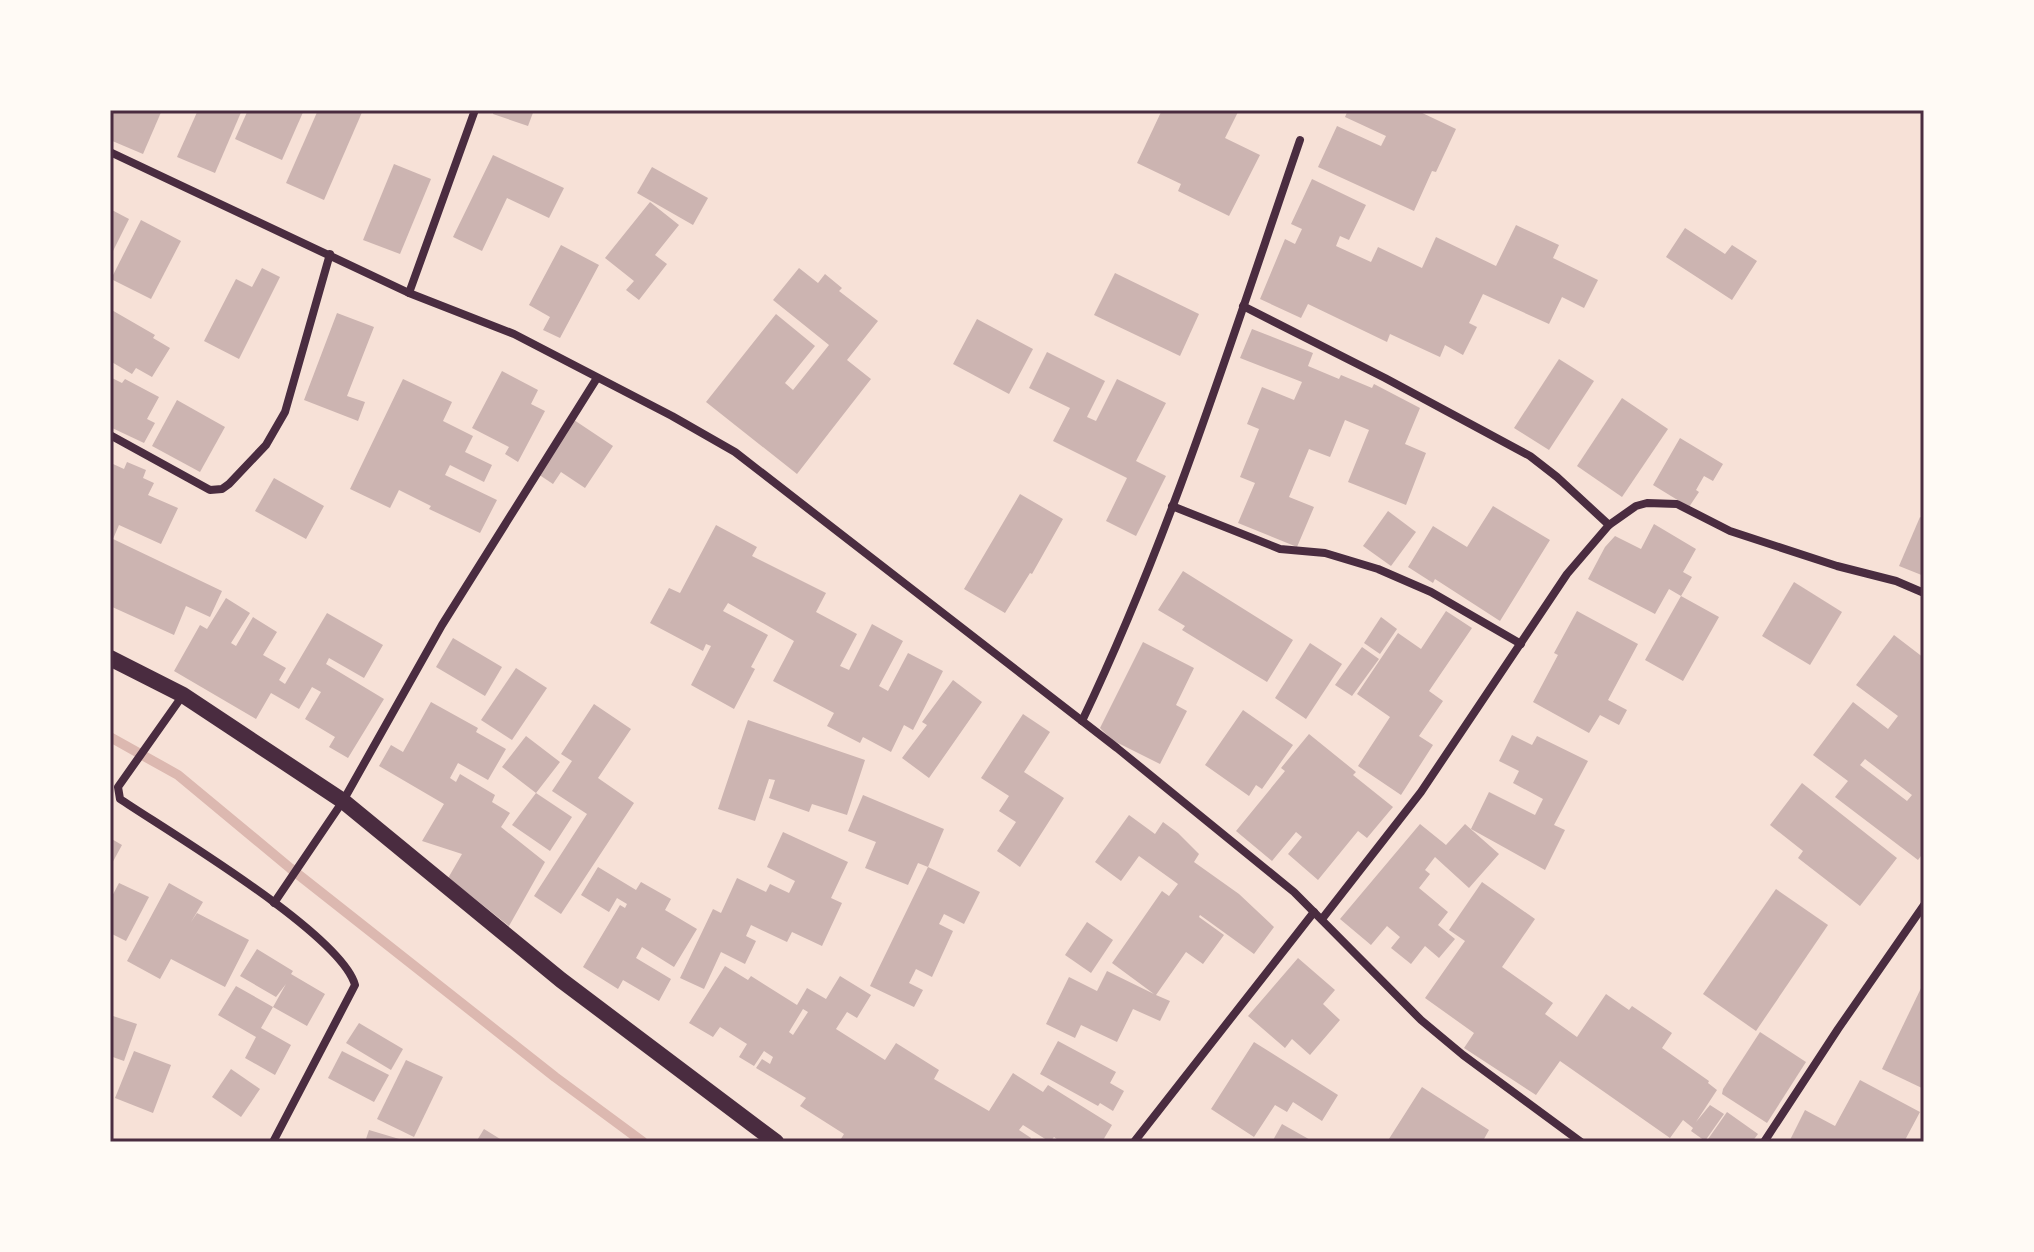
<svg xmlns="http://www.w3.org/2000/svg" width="2034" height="1252" viewBox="0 0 2034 1252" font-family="'Exo 2',sans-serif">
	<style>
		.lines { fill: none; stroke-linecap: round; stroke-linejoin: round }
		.stream { stroke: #dcb8b0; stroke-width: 10 }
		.building { fill: #ccb4b1; fill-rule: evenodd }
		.minor { stroke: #4a2c40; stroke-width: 8 }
		.secondary { stroke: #4a2c40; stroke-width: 16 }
		.neatline { fill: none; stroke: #4a2c40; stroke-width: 3 }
	</style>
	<rect width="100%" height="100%" fill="#f7e1d7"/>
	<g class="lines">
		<!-- stream -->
		<path class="stream" d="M110,737L178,775L290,868L555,1077L643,1142"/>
	</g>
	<!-- building -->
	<g class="building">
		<path d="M110,110H162L143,154L110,140Z"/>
		<path d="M198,110H242L215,173L177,157Z"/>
		<path d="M248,110H304L282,160L235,139Z"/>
		<path d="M318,110H363L324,200L286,183Z"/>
		<path d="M494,110H534L528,126L493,114Z"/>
		<path d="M1162,110H1239L1225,138L1260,155L1229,216L1178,191L1181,184L1137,163Z"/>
		<path d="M1348,110H1416L1456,129L1436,172L1432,171L1414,211L1318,167L1337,126L1381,146L1386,136L1345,117Z"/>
		<path d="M493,155L564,188L549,218L507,198L482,251L453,237Z"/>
		<path d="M394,164L431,179L400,254L363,240Z"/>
		<path d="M652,167L708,198L693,225L637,193Z"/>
		<path d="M1312,179L1366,205L1349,240L1340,236L1336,246L1371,262L1378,247L1422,268L1436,237L1496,266L1516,225L1559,245L1553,258L1598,280L1584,308L1562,297L1549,324L1483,294L1469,323L1477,327L1463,355L1445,345L1440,357L1390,334L1387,342L1308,304L1301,318L1260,299L1285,239L1295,244L1302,229L1291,224Z"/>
		<path d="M650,202L679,225L655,255L667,264L639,300L626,290L634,281L605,258Z"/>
		<path d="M110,209L129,219L110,257Z"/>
		<path d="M141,220L181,241L151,299L111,279Z"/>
		<path d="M1685,228L1725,254L1732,245L1757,261L1732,300L1666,257Z"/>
		<path d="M561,245L599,265L560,338L543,330L550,317L529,305Z"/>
		<path d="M262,268L280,277L239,359L204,341L236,279L252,287Z"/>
		<path d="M799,268L818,283L825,274L842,288L839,291L878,321L847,360L871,379L797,474L706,402L776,314L815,346L785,383L793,390L829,345L773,300Z"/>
		<path d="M1115,273L1199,314L1180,356L1094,315Z"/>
		<path d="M110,309L155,335L153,338L170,348L152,377L136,368L132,374L110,361Z"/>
		<path d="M337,313L374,327L347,396L365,402L358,421L304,400Z"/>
		<path d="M977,319L1033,349L1009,394L953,364Z"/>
		<path d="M1252,329L1313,353L1308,366L1339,379L1341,375L1372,388L1374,384L1420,408L1405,444L1426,453L1406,505L1348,482L1369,430L1345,420L1330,457L1309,449L1289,497L1314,507L1297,547L1238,523L1255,483L1240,477L1259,429L1247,424L1262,387L1294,400L1302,382L1240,358Z"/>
		<path d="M1047,352L1105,381L1087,417L1096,421L1117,379L1166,403L1136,461L1166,476L1136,536L1106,521L1127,478L1053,441L1070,408L1029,388Z"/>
		<path d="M1559,359L1594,381L1549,450L1514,428Z"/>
		<path d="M502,371L538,390L531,404L545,411L518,462L505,454L509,447L472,428Z"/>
		<path d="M110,377L122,383L125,379L159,397L147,419L155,423L144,443L110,427Z"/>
		<path d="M403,379L452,402L443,421L473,436L465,452L492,465L484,482L450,465L445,475L497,500L480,533L429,509L431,506L399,490L390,508L350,489Z"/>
		<path d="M1622,398L1668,429L1622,497L1577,466Z"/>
		<path d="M177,400L225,427L200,472L152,446Z"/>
		<path d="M574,420L613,446L585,488L561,472L553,484L538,474Z"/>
		<path d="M1680,438L1723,464L1713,481L1704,476L1696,490L1699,492L1689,507L1653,485Z"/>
		<path d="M127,462L146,470L143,478L154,483L148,495L178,508L161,544L119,525L113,539L222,591L210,617L186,606L174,635L110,606V472L113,464L124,469Z"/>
		<path d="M274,478L324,506L306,539L255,511Z"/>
		<path d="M1020,494L1063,519L1032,574L1030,573L1005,613L964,589Z"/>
		<path d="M1493,506L1550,540L1500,621L1435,579L1433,583L1408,567L1433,526L1467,547Z"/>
		<path d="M1388,511L1416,532L1391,566L1363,546Z"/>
		<path d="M1920,517L1924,519V576L1899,566Z"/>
		<path d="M1654,524L1696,549L1683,572L1692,577L1681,596L1719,617L1683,681L1645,660L1681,596L1669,589L1655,614L1588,579L1605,547L1615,536L1641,549Z"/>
		<path d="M716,525L757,547L752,556L826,593L816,612L857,634L840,666L849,670L872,624L903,641L879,686L888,691L908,653L943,671L913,730L904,725L891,752L863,737L860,743L827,726L834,713L773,681L794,641L728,603L723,611L768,635L751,667L755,669L734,709L691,685L711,646L706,644L703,651L650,623L669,588L680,593Z"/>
		<path d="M1183,571L1293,640L1267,682L1182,630L1185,626L1158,610Z"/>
		<path d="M1794,582L1842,612L1810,665L1762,636Z"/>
		<path d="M226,598L250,613L231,643L236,646L253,617L277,632L263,655L286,668L279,680L285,684L327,613L383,645L364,678L329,658L326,664L384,699L348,758L329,747L335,737L305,719L321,692L312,687L299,709L271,693L256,719L174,671L200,625L207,629Z"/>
		<path d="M1446,611L1472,628L1429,691L1443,701L1419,736L1433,745L1401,795L1358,766L1390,717L1357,694L1398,633L1421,649Z"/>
		<path d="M1577,611L1638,644L1608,700L1627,710L1619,725L1600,715L1589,733L1533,702L1558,655L1554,653Z"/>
		<path d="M1381,617L1397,629L1380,654L1364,643Z"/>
		<path d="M1894,635L1924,658V852L1918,860L1835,797L1848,781L1813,755L1853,702L1888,729L1898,716L1856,685ZM1865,759L1912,795L1907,801L1860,765Z"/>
		<path d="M453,638L502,667L485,696L436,667Z"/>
		<path d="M1143,642L1194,668L1176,705L1187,711L1160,764L1112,740L1100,728Z"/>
		<path d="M1310,643L1342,664L1306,719L1275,698Z"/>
		<path d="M1362,647L1379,659L1352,696L1335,685Z"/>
		<path d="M516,668L547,688L512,740L481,720Z"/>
		<path d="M953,680L982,702L929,778L902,758L927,725L922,722Z"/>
		<path d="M431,702L478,728L476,732L506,749L488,780L458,763L450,778L456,782L460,774L495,795L492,802L510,813L501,827L545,862L509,926L465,891L447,880L462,854L422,841L444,804L379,766L391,745L403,752Z"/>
		<path d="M594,704L631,729L598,778L634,803L561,914L534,896L587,814L552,791L572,761L561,754Z"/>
		<path d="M1243,710L1293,745L1262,789L1256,785L1249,796L1205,765Z"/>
		<path d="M1023,714L1050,732L1024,772L1064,798L1020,867L997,851L1016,822L999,811L1009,796L981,778Z"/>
		<path d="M748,720L865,760L847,815L812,804L809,812L769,798L775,780L769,779L755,821L718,809Z"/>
		<path d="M1309,734L1356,772L1353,775L1393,807L1367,838L1358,831L1318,880L1288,854L1302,837L1296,832L1272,861L1236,831L1285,771L1281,768Z"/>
		<path d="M1512,735L1532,745L1537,736L1588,761L1554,825L1565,830L1545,870L1471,829L1489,792L1535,815L1543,799L1513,783L1519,771L1499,761Z"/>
		<path d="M526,736L560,762L536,793L572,817L550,851L512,825L536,793L502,767Z"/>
		<path d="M1802,783L1897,858L1860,906L1798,858L1803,851L1770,825Z"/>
		<path d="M863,795L944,829L928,867L918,863L908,885L865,868L876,842L848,831Z"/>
		<path d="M1129,815L1155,834L1163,822L1178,833L1199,854L1194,862L1239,894L1274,927L1254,954L1200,915L1199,917L1224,935L1203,964L1186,952L1156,995L1170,1001L1160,1021L1133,1009L1117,1042L1081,1025L1075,1038L1046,1024L1069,977L1097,991L1107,971L1154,994L1112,963L1162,891L1169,896L1178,884L1139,856L1121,881L1095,862Z"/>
		<path d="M1420,824L1446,845L1465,824L1499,854L1469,888L1435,857L1425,870L1430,874L1419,888L1448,912L1438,925L1455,939L1439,958L1425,946L1411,964L1391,948L1400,937L1387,926L1371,945L1340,919Z"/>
		<path d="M783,832L848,862L831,898L842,903L822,946L792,932L787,942L751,925L746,936L756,941L745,964L721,952L704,989L680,978L713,909L721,913L737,878L766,892L770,884L789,893L795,881L767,867Z"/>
		<path d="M110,838L122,845L110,867Z"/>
		<path d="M598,867L636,890L641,882L671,899L665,910L697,929L674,967L642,947L636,958L671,979L659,1001L623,980L618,989L583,967L620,905L625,908L627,904L617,898L609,912L581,895Z"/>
		<path d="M928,867L980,892L964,924L944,914L939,924L953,931L932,977L916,969L909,983L923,990L914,1007L870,986Z"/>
		<path d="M1482,882L1535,919L1502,967L1553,1003L1545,1014L1577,1037L1606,994L1629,1010L1632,1006L1672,1033L1662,1048L1709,1081L1708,1083L1717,1090L1696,1122L1710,1105L1724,1114L1705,1141L1691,1131L1693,1128L1683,1120L1670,1138L1560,1061L1536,1095L1464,1048L1474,1033L1425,998L1465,941L1449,930Z"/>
		<path d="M119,883L149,897L126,941L110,933V900Z"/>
		<path d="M169,883L203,902L191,922L197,913L249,940L225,987L171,959L160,979L127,961Z"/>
		<path d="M1776,889L1828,925L1756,1031L1703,994Z"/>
		<path d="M1087,922L1113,940L1091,973L1065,955Z"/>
		<path d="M257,949L293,971L291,974L325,994L307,1026L273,1007L261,1028L291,1045L275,1075L245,1058L256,1037L218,1015L236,986L273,1007L286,984L276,997L240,976Z"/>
		<path d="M1298,958L1335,990L1323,1004L1340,1020L1310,1055L1292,1039L1285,1048L1248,1016Z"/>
		<path d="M725,966L748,980L751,976L797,1005L807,988L826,999L840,976L871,995L857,1018L847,1012L836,1029L885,1060L896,1043L939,1070L934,1079L989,1111L1013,1073L1043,1092L1048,1085L1112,1125L1102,1142H1061L1054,1137L1050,1142L1023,1125L1019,1130L1031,1138L1029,1142H839L844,1134L800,1106L806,1098L756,1068L762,1059L770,1064L773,1057L764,1051L754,1066L739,1057L747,1044L720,1027L713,1037L689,1023ZM803,1009L808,1012L793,1035L789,1032Z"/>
		<path d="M1924,982V1089L1882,1069Z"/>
		<path d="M110,1015L137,1024L124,1061L110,1056Z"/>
		<path d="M359,1023L403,1049L391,1070L346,1043Z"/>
		<path d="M1760,1032L1806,1062L1767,1123L1722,1094L1723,1089Z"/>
		<path d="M1058,1041L1116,1072L1110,1083L1124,1091L1113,1111L1100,1103L1098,1106L1040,1074Z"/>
		<path d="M1254,1042L1338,1095L1322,1121L1293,1102L1287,1112L1275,1105L1254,1137L1211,1109Z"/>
		<path d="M134,1051L171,1065L153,1113L115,1098Z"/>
		<path d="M342,1051L389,1075L374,1102L328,1078Z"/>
		<path d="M406,1060L443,1077L414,1137L377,1119Z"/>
		<path d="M231,1069L260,1089L241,1117L212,1097Z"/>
		<path d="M1860,1080L1920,1112L1904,1142H1789L1805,1110L1835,1126Z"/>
		<path d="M1422,1087L1489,1130L1484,1139L1488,1142H1387Z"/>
		<path d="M1727,1112L1758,1134L1752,1142H1706Z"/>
		<path d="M1282,1124L1314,1142H1272Z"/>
		<path d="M484,1129L505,1142H476Z"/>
		<path d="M369,1130L406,1141V1142H365Z"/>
	</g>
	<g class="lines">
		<!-- minor -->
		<g class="minor">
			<path d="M110,152L409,293L514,334L672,416L735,452L1117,748L1294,892L1421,1020L1463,1055L1581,1142"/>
			<path d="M409,293L475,110"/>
			<path d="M1243,306L1385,378L1530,456L1557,477L1609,525"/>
			<path d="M110,435L210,490L222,489L229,484L266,445L285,412L330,254"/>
			<path d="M1172,506L1280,549L1325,553L1378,569L1431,592L1521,644"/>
			<path d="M183,695L118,787L120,799C169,832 341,934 355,985L273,1142"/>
			<path d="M1082,721C1171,535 1233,335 1300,140"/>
			<path d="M274,903L343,801L442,625L597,378"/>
			<path d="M1322,919L1421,792L1567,574L1609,525L1636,506L1647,503L1677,504L1730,531L1837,566L1896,581L1924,593"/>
			<path d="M1134,1142L1314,912"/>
			<path d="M1764,1142L1838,1029L1924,905"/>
		</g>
		<!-- secondary -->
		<path class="secondary" d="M110,658L183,695L343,801L561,980L776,1142"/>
	</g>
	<!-- border -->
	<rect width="2034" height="1252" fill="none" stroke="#fffaf5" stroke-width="224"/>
	<rect x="112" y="112" width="1810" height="1028" class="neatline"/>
</svg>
